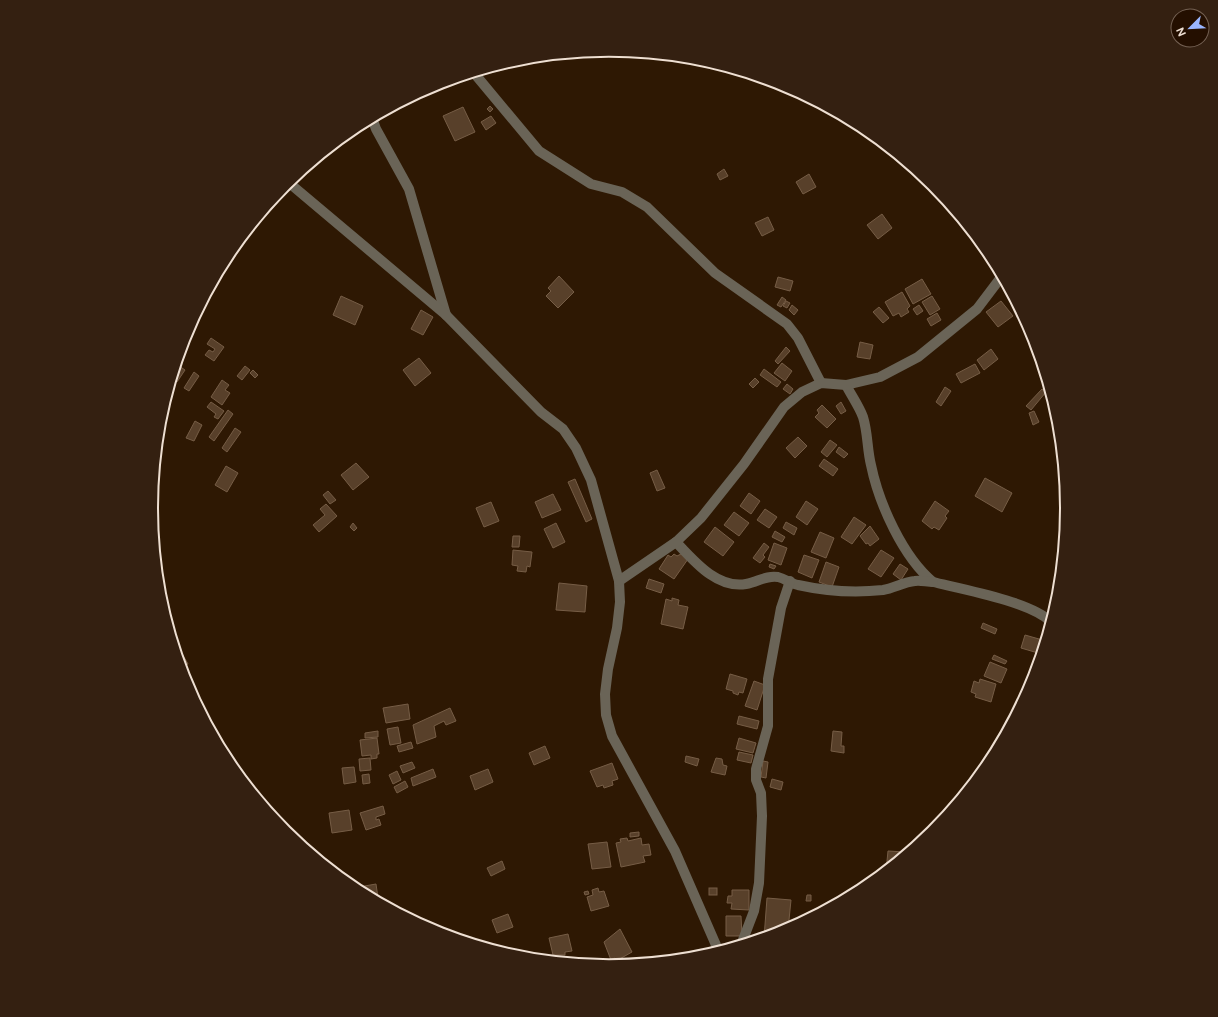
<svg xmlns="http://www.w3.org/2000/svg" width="1218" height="1017" viewBox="0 0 1218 1017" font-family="Figtree,sans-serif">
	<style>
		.building { fill: #58402a; stroke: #765d46 }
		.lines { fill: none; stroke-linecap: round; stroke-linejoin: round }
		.minor { stroke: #6a6457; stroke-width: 10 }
		.rim { fill: none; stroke: #eedfd2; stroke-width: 2 }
	</style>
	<rect width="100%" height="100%" fill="#2e1803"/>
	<!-- building -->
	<g class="building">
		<path d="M490,106L493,109L490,112L487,109Z"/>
		<path d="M463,107L475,132L455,141L443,116Z"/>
		<path d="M491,116L496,123L486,130L481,122Z"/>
		<path d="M724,169L728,176L720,180L717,174Z"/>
		<path d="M809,174L816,187L803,194L796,182Z"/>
		<path d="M882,214L892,228L878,239L867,225Z"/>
		<path d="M768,217L774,230L762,236L755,223Z"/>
		<path d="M559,276L574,292L558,308L546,296L551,291L548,288Z"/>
		<path d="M778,277L793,281L790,291L775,287Z"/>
		<path d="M922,279L931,294L913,304L905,289Z"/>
		<path d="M902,292L910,306L907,309L909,312L901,317L899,313L893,316L885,302Z"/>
		<path d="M341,296L363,306L355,325L333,315Z"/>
		<path d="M932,296L940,309L930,315L922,302Z"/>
		<path d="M782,297L786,300L781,307L777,305Z"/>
		<path d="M786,301L790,303L787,308L783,306Z"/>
		<path d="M1001,301L1013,316L998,327L986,312Z"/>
		<path d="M792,305L798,310L794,315L789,310Z"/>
		<path d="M919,305L923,311L917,315L913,309Z"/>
		<path d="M879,307L889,318L883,323L873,312Z"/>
		<path d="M421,310L433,317L423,335L411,329Z"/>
		<path d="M937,313L941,320L931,326L927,319Z"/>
		<path d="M211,338L224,347L214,361L205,355L209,350L213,352L215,349L207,344Z"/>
		<path d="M860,342L873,345L870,359L857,357Z"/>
		<path d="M786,347L790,351L778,364L775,361Z"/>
		<path d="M991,349L998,359L984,370L977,360Z"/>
		<path d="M419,358L431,373L415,386L403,370Z"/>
		<path d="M782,363L792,371L785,381L774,373Z"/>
		<path d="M176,364L185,370L177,382L172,378Z"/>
		<path d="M975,364L980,373L961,383L956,374Z"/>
		<path d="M245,366L250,370L242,380L237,376Z"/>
		<path d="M764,369L781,382L777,387L760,375Z"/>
		<path d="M253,370L258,375L255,378L250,373Z"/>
		<path d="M194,372L199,376L189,391L184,388Z"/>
		<path d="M755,378L759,382L753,388L749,384Z"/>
		<path d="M222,380L229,385L225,390L230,393L222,405L211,397Z"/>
		<path d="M787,384L793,389L790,394L783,389Z"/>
		<path d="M945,387L951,391L941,406L936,402Z"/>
		<path d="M1042,389L1046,392L1031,410L1026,406Z"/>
		<path d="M211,402L224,411L218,419L214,417L216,414L207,407Z"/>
		<path d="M841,402L846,411L841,414L836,406Z"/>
		<path d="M822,405L836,419L827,428L815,417L819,413L817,410Z"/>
		<path d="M228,410L233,414L214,441L209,437Z"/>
		<path d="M1034,411L1039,422L1033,425L1029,413Z"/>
		<path d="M195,421L202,425L194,441L186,438Z"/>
		<path d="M235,428L241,432L227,452L222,448Z"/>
		<path d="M798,437L807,446L795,458L786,448Z"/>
		<path d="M830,440L837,445L827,457L821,452Z"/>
		<path d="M839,447L848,454L844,458L836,452Z"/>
		<path d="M824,459L838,469L833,476L819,466Z"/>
		<path d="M356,463L369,477L353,490L341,475Z"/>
		<path d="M226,466L238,473L227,492L215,485Z"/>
		<path d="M657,470L665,488L657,491L650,473Z"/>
		<path d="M985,478L1012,493L1002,512L975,496Z"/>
		<path d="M575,479L592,519L586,522L568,482Z"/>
		<path d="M328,491L336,500L330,504L323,495Z"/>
		<path d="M749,493L760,501L751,514L740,506Z"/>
		<path d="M553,494L561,510L542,518L535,502Z"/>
		<path d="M806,501L818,509L807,525L796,517Z"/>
		<path d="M935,501L949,511L945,516L947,518L939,530L934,527L932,529L922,521Z"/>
		<path d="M491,502L499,521L484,527L476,508Z"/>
		<path d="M326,504L337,516L319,532L313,525L325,515L320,509Z"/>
		<path d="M765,509L777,517L769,528L757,520Z"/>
		<path d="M734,512L749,523L739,536L724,525Z"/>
		<path d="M854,517L866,525L852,544L841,537Z"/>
		<path d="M786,522L797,528L794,535L783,528Z"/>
		<path d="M353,523L357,528L354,531L350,527Z"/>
		<path d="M556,523L565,542L553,548L544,529Z"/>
		<path d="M870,526L879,539L870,546L868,543L866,544L860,536Z"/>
		<path d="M715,527L734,542L723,556L704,542Z"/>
		<path d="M775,531L785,537L782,542L772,537Z"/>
		<path d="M820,532L834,538L826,558L811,552Z"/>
		<path d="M513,536H520L519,547H512Z"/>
		<path d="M764,543L769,547L763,555L765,557L760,563L753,558Z"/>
		<path d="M774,543L787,548L781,565L768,560Z"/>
		<path d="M513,550L532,552L530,567L527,566L526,572L517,571L518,566L512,565Z"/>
		<path d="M881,550L894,558L881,577L868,569Z"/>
		<path d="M674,554L677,556L681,554L688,559L674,579L659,569L668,555L671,557Z"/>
		<path d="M804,555L819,560L812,578L798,572Z"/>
		<path d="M826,562L839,567L832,587L819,582Z"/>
		<path d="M770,564L776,566L774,569L769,567Z"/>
		<path d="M900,564L908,569L901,580L893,574Z"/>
		<path d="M649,579L664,584L661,593L646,588Z"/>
		<path d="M559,583L587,586L585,612L556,610Z"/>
		<path d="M672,598L679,600L678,605L688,607L683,629L661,624L666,599L672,601Z"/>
		<path d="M983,623L997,629L995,634L981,628Z"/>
		<path d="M1025,635L1046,641L1044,647L1040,646L1038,653L1021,648Z"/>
		<path d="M180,650L188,664L181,668L176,652Z"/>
		<path d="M994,655L1007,661L1005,664L992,659Z"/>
		<path d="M990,662L1007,669L1001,683L984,676Z"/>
		<path d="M730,674L747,679L743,693L739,692L738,695L733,693V691L726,689Z"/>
		<path d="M980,679L996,684L991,702L975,697L976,694L971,692L974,681L979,683Z"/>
		<path d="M754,681L765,685L757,710L745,706Z"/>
		<path d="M408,704L410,719L386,723L383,708Z"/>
		<path d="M450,708L456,721L446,725L444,721L434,726L436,737L417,744L413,725Z"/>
		<path d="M739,716L759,721L757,729L737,724Z"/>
		<path d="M398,727L401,743L390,745L387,729Z"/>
		<path d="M378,731V737L365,738V733Z"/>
		<path d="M833,731L842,732L841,746H844V753L831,751Z"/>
		<path d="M377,738L379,754H377V758L371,759V755L362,756L360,740Z"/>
		<path d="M739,738L756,743L753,753L736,749Z"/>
		<path d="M411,742L413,748L399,752L397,746Z"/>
		<path d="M545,746L550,758L534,765L529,753Z"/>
		<path d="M739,752L753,755L751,763L737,760Z"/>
		<path d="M686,756L699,759L697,766L685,762Z"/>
		<path d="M370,758L371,770L360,771L359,759Z"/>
		<path d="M716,758L722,759L723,765L727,766L725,775L711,772Z"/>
		<path d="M763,761L768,762L766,778L761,777Z"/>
		<path d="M412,762L415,768L403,773L400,766Z"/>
		<path d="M612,763L618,779L612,781L613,785L604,788L603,785L597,787L590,771Z"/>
		<path d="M354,767L356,782L344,784L342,768Z"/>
		<path d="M433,769L436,777L413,786L411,778Z"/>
		<path d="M488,769L493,782L475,790L470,776Z"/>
		<path d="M397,771L401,780L393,784L389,775Z"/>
		<path d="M369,774L370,783L363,784L362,775Z"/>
		<path d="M772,779L783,782L781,790L770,787Z"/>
		<path d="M405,781L408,787L397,793L394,787Z"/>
		<path d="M262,805H268V813Z"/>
		<path d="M383,806L385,814L376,817V820L379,819L381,825L366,830L360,813Z"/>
		<path d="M349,810L352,830L332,833L329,813Z"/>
		<path d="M639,832V836L630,837V833Z"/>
		<path d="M627,838L628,841L641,838L642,845L649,844L651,855L643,856L645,862L621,867L616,843L621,842L620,839Z"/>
		<path d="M607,842L611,867L592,869L588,844Z"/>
		<path d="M888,851L905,852V856L886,871Z"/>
		<path d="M502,861L505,869L491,876L487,868Z"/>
		<path d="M376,884L378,898L371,899L360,893L359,887Z"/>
		<path d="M598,888L599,892L604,891L609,906L591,911L587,897L593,895L592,890Z"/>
		<rect x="709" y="888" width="8" height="7"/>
		<path d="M732,890H749V910L731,909L732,903H727L728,896H732Z"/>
		<path d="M588,891L589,894L585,895L584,892Z"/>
		<path d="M807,895H811V901H806Z"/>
		<path d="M767,898L791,900L788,930L764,938Z"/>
		<path d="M508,914L513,927L497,933L492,920Z"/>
		<path d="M726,916H741L742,936H726Z"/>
		<path d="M620,929L632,952L616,961L615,958L611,960L604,942Z"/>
		<path d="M568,934L572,951L565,952V955H553L549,938Z"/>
	</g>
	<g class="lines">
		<!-- minor -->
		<g class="minor">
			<path d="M474,73L539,151L591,184L622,192L647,207L715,273L787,324L798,338L821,383"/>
			<path d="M372,118L376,129L409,189L446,315"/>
			<path d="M288,182L446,315L541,412L563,429L576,448L591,480L619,581L620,602L617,628L608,669L605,694L606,715L612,736L675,851L719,952"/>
			<path d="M846,385C851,395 859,406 863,417C868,433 867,449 871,465C879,504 903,557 933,582C962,589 1032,602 1051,622"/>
			<path d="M676,542C694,561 717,589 746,584C758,582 766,575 778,577C786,579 791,584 798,585C825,591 855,593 883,590C894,588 904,582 915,581C920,580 927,582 933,582"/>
			<path d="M619,581L676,542L701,518L744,464L784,407L802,392L821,383L846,385L880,377L918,357L977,309L1002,276"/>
			<path d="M741,945L754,911L759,883L762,816L761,793L756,780V769L768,726V679L781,608L790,581"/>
		</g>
	</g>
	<!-- crop -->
	<path d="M0 0H1218V1017H0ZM158 508a451 451 0 1 1 902 0a451 451 0 1 1-902 0Z" fill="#342011" fill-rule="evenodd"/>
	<path class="rim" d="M158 508a451 451 0 1 1 902 0a451 451 0 1 1-902 0Z"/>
	<!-- north arrow -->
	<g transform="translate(1190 28) rotate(246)"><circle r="19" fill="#240f00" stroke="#756254"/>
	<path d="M0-3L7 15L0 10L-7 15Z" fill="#9ab5fd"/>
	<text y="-6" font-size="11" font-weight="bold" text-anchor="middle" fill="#eedfd2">N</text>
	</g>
</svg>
